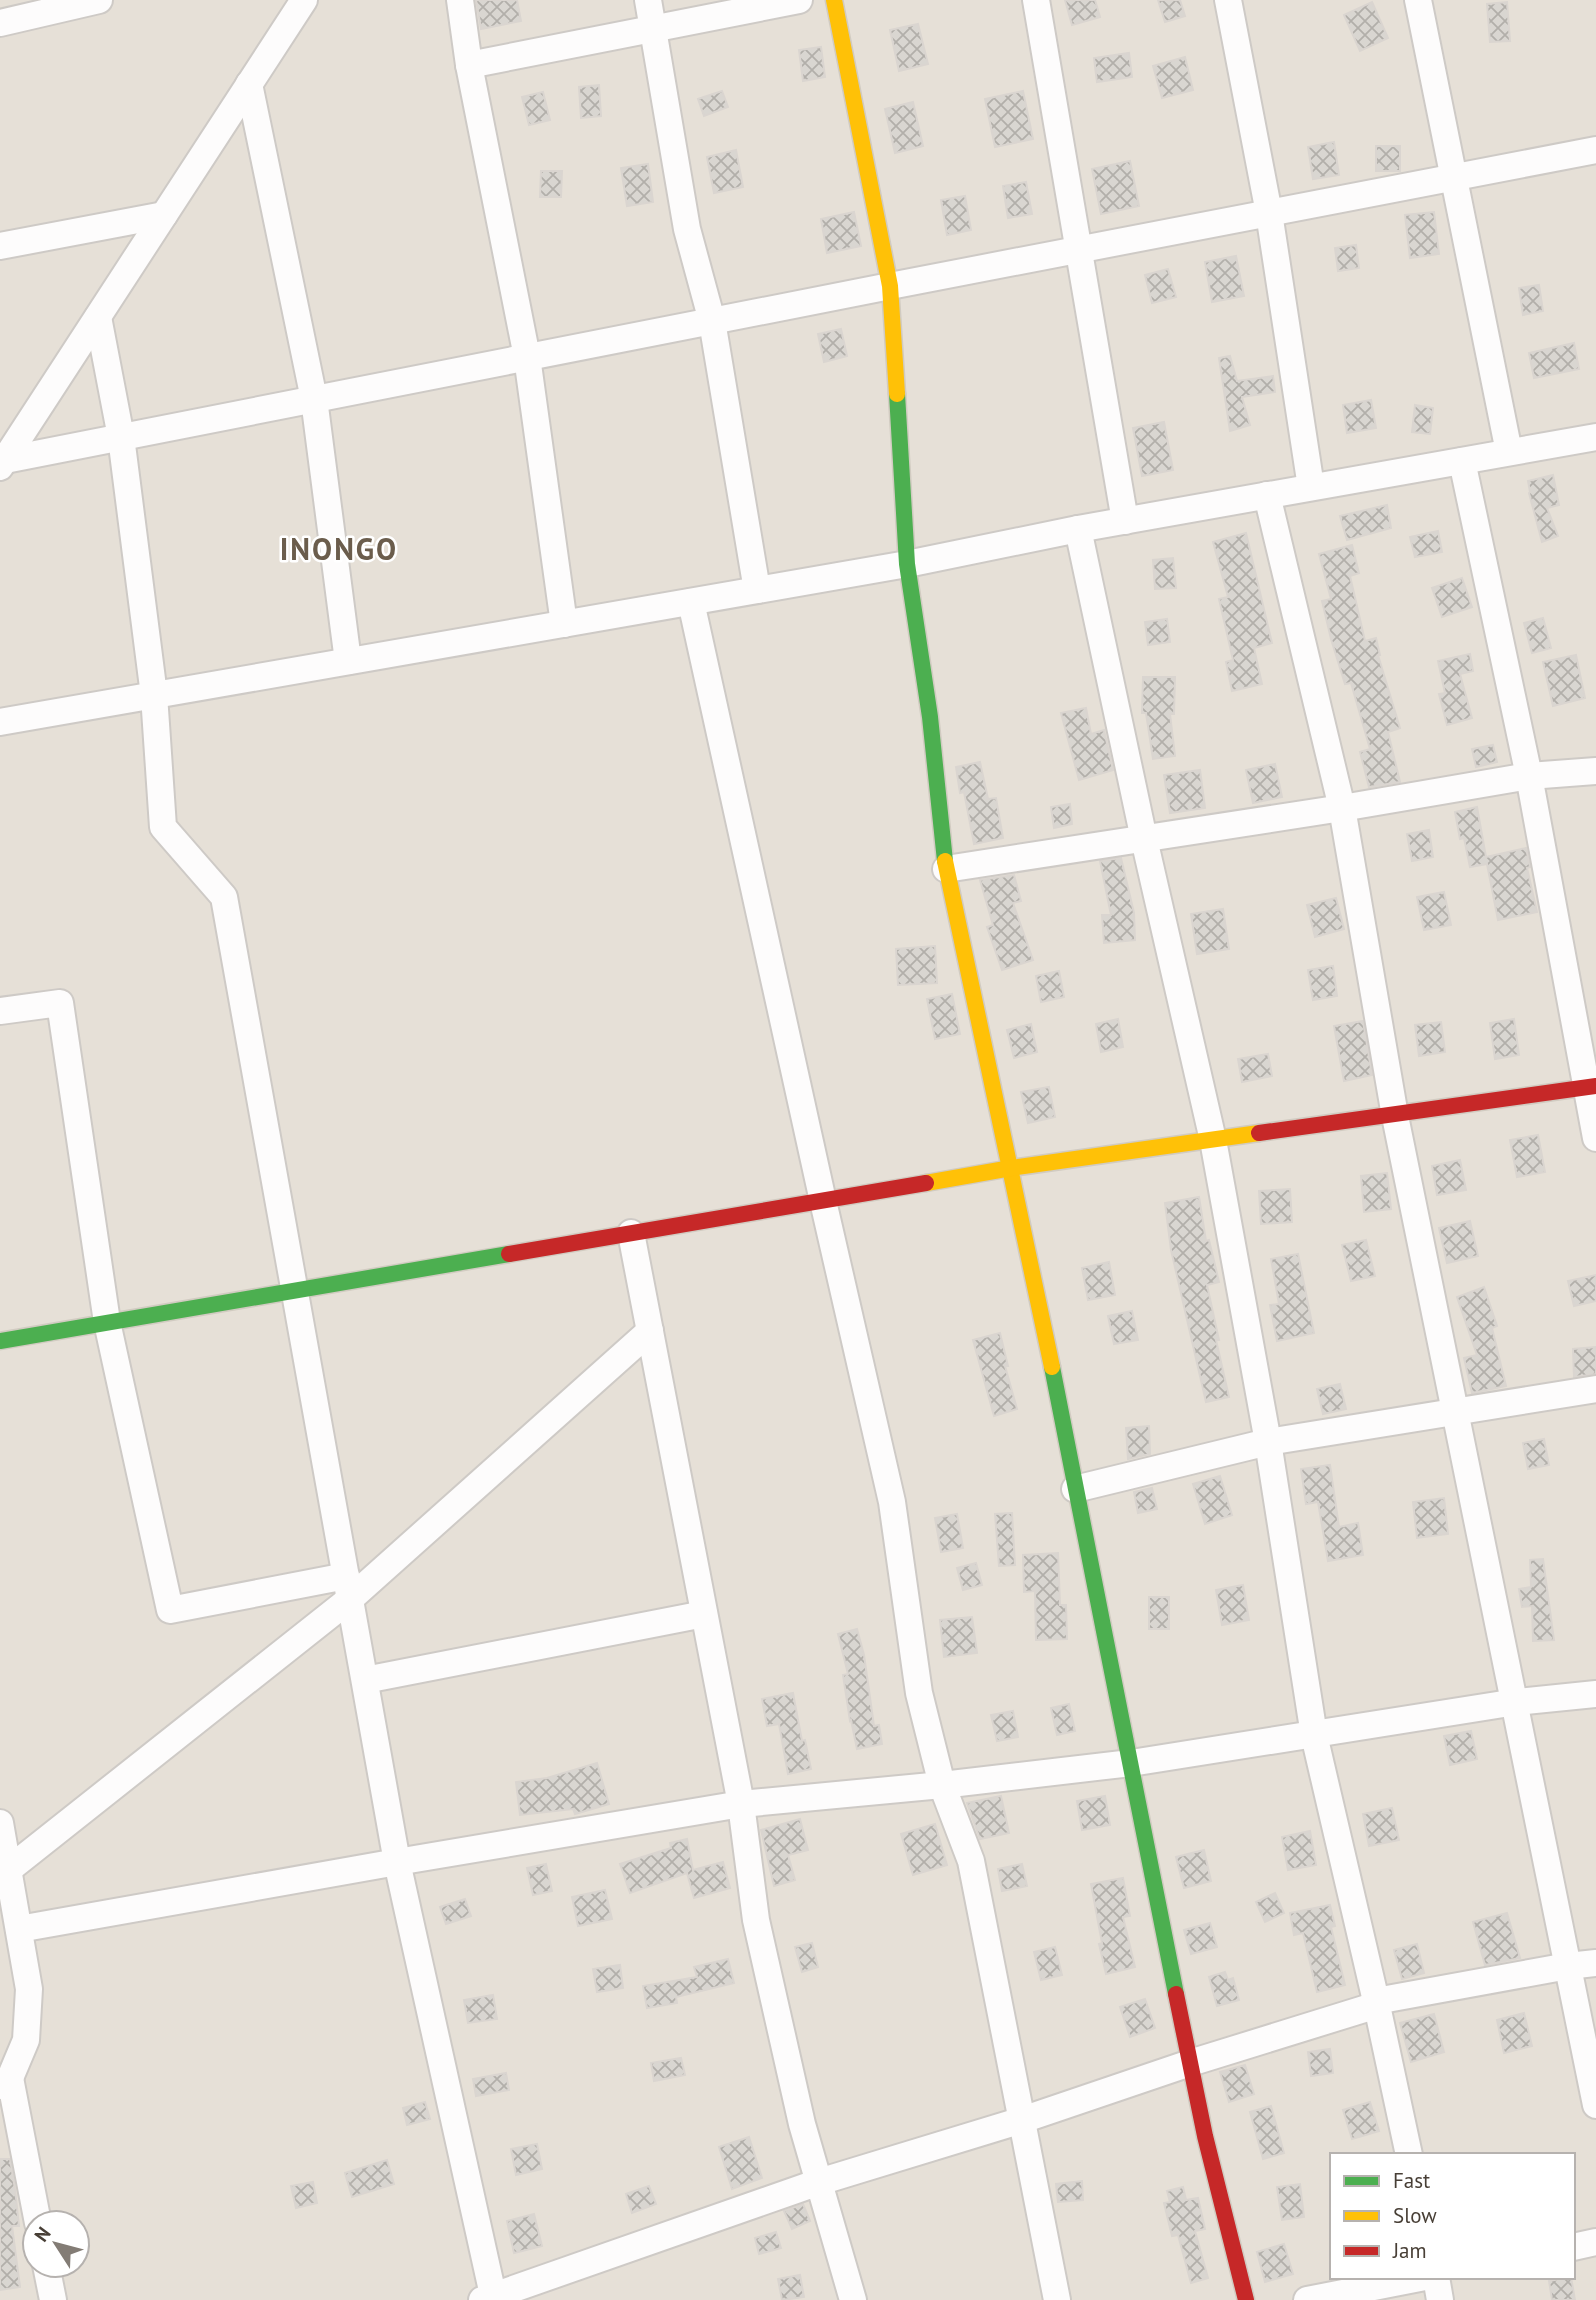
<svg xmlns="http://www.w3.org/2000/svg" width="1596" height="2300" viewBox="0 0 1596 2300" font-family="'PT Sans',sans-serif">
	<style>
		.residential { fill: #e6e0d7; fill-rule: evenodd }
		.building { fill: url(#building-cross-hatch); stroke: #dad5d0; stroke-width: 2 }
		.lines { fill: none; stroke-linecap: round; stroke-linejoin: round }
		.street-casing { stroke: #cecac6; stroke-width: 30 }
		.fast-casing { stroke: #d1cbc1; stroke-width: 19 }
		.slow-casing { stroke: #d1cbc1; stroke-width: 19 }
		.jam-casing { stroke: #d1cbc1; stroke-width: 19 }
		.street { stroke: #fdfcfc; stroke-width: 26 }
		.fast { stroke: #4caf50; stroke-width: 16 }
		.slow { stroke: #ffc107; stroke-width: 16 }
		.jam { stroke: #c62828; stroke-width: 16 }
		.labels { text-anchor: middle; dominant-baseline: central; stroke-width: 5; stroke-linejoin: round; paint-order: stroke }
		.district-label { font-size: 30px; font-weight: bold; letter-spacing: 2px; fill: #6b5d4c; stroke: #fff }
	</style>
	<defs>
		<pattern id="building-cross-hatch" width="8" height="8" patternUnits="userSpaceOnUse" patternTransform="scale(1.75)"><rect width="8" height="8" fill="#d9d6d1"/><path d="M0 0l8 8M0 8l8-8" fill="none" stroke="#b2afaa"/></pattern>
	</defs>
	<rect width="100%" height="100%" fill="#f1eeea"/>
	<!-- residential -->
	<path class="residential" d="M0,0H1596V2300H0ZM1332,2155H1573V2277H1332ZM35,2223H77V2265H35Z"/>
	<!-- building -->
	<g class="building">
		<path d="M476,0H517L521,21L481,29Z"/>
		<path d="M1065,0H1095L1100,17L1072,25Z"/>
		<path d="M1158,0H1180L1185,16L1165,22Z"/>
		<path d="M1372,2L1388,38L1360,51L1344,15Z"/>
		<path d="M1507,2L1510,41L1490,42L1487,4Z"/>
		<path d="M918,24L928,64L899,71L890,30Z"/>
		<path d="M821,47L825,77L803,81L799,50Z"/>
		<path d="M1129,53L1132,77L1097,82L1094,58Z"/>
		<path d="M1185,57L1193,90L1162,98L1153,66Z"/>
		<path d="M599,85L601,116L581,118L579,87Z"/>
		<path d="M722,91L728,107L704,116L698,99Z"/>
		<path d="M1023,91L1033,139L995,147L985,99Z"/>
		<path d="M543,92L550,120L529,125L522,97Z"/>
		<path d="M913,102L923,146L895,153L885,109Z"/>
		<path d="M1334,142L1339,175L1313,179L1308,147Z"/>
		<rect x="1376" y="146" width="24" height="25"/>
		<path d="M736,150L743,187L714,193L707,157Z"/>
		<path d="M1130,161L1139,206L1101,214L1092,169Z"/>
		<path d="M648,164L653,202L627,206L621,168Z"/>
		<path d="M541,171H562L561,197H540Z"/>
		<path d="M1026,182L1032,214L1008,218L1003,186Z"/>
		<path d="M965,196L971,230L947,235L941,200Z"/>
		<path d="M854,212L861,246L827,253L821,219Z"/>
		<path d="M1434,212L1439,254L1410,258L1405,215Z"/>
		<path d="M1356,245L1359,268L1338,271L1335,248Z"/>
		<path d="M1236,256L1244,296L1212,302L1205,262Z"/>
		<path d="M1168,269L1176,297L1152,303L1145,275Z"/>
		<path d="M1539,285L1543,311L1523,315L1519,288Z"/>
		<path d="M841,329L847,356L824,362L818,334Z"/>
		<path d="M1574,343L1579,369L1534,378L1529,353Z"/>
		<path d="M1230,356L1237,381L1273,376L1275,392L1242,397L1250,425L1230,431L1219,358Z"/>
		<path d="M1371,400L1376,428L1347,433L1343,405Z"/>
		<path d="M1415,405L1433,408L1430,434L1412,432Z"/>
		<path d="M1164,422L1173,470L1142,476L1133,428Z"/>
		<path d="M1553,475L1559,505L1547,508L1558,536L1542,542L1529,493L1530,492L1528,481Z"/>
		<path d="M1387,505L1391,528L1347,540L1340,516Z"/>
		<path d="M1438,531L1442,552L1415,557L1410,537Z"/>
		<path d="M1246,533L1272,643L1254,648L1262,684L1232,691L1226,662L1233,660L1219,599L1228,597L1213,542Z"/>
		<path d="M1352,545L1359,573L1350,576L1365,641L1376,638L1380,655H1378L1400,728L1388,732L1400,782L1369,787L1360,752L1370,749L1351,683L1345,684L1331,639L1322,601L1331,599L1319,554Z"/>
		<path d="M1173,558L1176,588L1155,589L1153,560Z"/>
		<path d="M1462,578L1472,607L1442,617L1432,588Z"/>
		<path d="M1543,618L1551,648L1532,653L1524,623Z"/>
		<path d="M1167,619L1170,642L1148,645L1145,622Z"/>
		<path d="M1470,654L1473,671L1460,674L1472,718L1447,725L1439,694L1445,693L1438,661Z"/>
		<path d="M1576,655L1585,698L1553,706L1543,662Z"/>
		<path d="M1143,677H1175L1174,714H1170L1175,756L1153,759L1146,713H1142Z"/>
		<path d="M1086,708L1091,734L1104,730L1113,770L1079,780L1061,713Z"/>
		<path d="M1493,745L1497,762L1476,767L1472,749Z"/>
		<path d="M980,762L988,799L996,798L1003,838L974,844L964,792L960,793L956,767Z"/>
		<path d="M1275,764L1282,797L1253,803L1246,770Z"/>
		<path d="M1200,770L1205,808L1170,813L1164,775Z"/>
		<path d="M1070,804L1072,824L1054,828L1051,807Z"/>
		<path d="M1477,807L1486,857L1526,848L1530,867L1527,868L1537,912L1498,920L1487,864L1470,867L1464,838L1460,839L1455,812Z"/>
		<path d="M1429,830L1433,857L1412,861L1407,834Z"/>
		<path d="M1121,858L1134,913L1135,940L1104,943L1102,915H1111L1100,861Z"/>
		<path d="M1014,875L1021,901L1013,903L1033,960L1002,970L987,927L993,925L980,880Z"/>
		<path d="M1444,892L1451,925L1424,930L1417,897Z"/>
		<path d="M1336,898L1344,929L1315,937L1307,905Z"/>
		<path d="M1223,909L1229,949L1197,954L1191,914Z"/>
		<path d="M935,946L937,983L898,985L896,949Z"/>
		<path d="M1333,966L1337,996L1313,1000L1308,970Z"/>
		<path d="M1059,971L1064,997L1041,1002L1036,976Z"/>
		<path d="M952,994L960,1034L935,1039L927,999Z"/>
		<path d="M1118,1019L1123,1047L1101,1052L1096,1024Z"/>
		<path d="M1514,1019L1519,1055L1495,1059L1490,1023Z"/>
		<path d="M1363,1021L1372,1075L1344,1081L1334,1026Z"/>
		<path d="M1441,1022L1445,1052L1419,1056L1415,1025Z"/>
		<path d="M1031,1024L1037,1052L1014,1058L1007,1030Z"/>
		<path d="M1268,1054L1272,1076L1242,1082L1238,1059Z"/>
		<path d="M1049,1087L1055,1117L1028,1123L1021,1092Z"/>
		<path d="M1538,1135L1545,1172L1517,1177L1510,1140Z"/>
		<path d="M1460,1160L1466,1190L1437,1195L1432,1166Z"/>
		<path d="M1387,1173L1391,1209L1364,1212L1361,1176Z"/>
		<path d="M1290,1189L1292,1222L1261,1224L1259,1191Z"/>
		<path d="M1199,1197L1206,1241L1209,1240L1219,1282L1207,1285L1219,1340H1216L1229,1397L1206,1402L1171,1250L1165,1203Z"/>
		<path d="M1470,1221L1478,1256L1447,1263L1439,1228Z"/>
		<path d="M1366,1240L1375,1276L1351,1281L1342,1245Z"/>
		<path d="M1298,1254L1314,1333L1277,1341L1270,1305L1279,1304L1271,1259Z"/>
		<path d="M1109,1262L1115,1295L1088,1300L1082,1268Z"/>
		<path d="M1596,1275V1301L1574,1306L1568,1281Z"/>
		<path d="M1484,1287L1497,1326L1492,1328L1506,1386L1472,1393L1464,1358L1477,1355L1457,1297Z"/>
		<path d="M1132,1311L1138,1340L1114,1344L1108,1316Z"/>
		<path d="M1000,1333L1008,1366H1005L1017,1409L994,1416L973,1340Z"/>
		<path d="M1596,1347V1374L1574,1377L1573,1349Z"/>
		<path d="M1340,1384L1346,1409L1323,1414L1317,1389Z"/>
		<path d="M1149,1426L1150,1454L1128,1459L1126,1428Z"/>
		<path d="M1544,1439L1549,1465L1528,1469L1523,1443Z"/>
		<path d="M1330,1465L1339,1527L1358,1523L1363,1555L1328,1561L1318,1502L1306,1504L1301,1469Z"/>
		<path d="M1220,1476L1232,1515L1205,1524L1193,1484Z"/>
		<path d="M1152,1488L1157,1509L1138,1513L1134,1492Z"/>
		<path d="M1444,1498L1448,1534L1417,1538L1413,1502Z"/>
		<path d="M1012,1513L1015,1565L999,1566L995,1514Z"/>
		<path d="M957,1514L963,1548L941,1552L935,1518Z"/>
		<path d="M1058,1553L1060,1605H1066L1067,1639L1036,1640L1035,1591L1024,1592L1023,1555Z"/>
		<path d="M1543,1559L1554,1640L1533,1641L1532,1606L1522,1607L1519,1589L1531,1587L1530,1560Z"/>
		<path d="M976,1563L982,1585L963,1590L957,1568Z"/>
		<path d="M1243,1585L1249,1620L1222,1625L1216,1590Z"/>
		<rect x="1149" y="1597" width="20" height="32"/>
		<path d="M972,1617L977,1653L944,1657L940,1620Z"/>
		<path d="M857,1629L864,1655L874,1726L879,1725L882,1744L857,1749L851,1720L850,1721L843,1675L848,1674L838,1634Z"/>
		<path d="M793,1693L802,1741L805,1740L811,1769L788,1774L779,1724L767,1726L762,1699Z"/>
		<path d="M1069,1704L1075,1731L1057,1735L1051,1708Z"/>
		<path d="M1013,1711L1018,1737L997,1741L991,1715Z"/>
		<path d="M1471,1731L1477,1759L1450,1765L1444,1736Z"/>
		<path d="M597,1763L609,1804L575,1814L573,1809L520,1815L516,1782L547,1778Z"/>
		<path d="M1001,1796L1009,1833L980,1839L967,1803Z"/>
		<path d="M1105,1796L1110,1825L1082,1830L1077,1801Z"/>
		<path d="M1392,1808L1399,1840L1369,1846L1363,1814Z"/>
		<path d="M800,1819L808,1850L788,1855L795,1880L774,1886L761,1830Z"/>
		<path d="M935,1824L947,1865L913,1875L901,1834Z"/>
		<path d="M1310,1831L1316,1865L1288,1870L1282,1837Z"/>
		<path d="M687,1839L693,1870L723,1862L730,1888L694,1898L687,1873L630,1893L620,1864L671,1848L670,1843Z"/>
		<path d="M1204,1850L1211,1881L1184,1888L1176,1857Z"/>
		<path d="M546,1864L552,1891L533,1895L527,1868Z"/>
		<path d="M1022,1864L1027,1886L1002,1891L998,1869Z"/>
		<path d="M1123,1878L1130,1916L1123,1917L1135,1967L1106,1974L1099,1944L1102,1943L1091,1884Z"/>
		<path d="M605,1890L612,1919L578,1926L572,1897Z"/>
		<path d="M1275,1893L1284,1913L1265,1922L1256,1902Z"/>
		<path d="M465,1899L471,1916L446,1924L440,1907Z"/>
		<path d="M1330,1905L1335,1926L1331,1927L1345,1985L1317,1992L1303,1933L1294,1935L1290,1913Z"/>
		<path d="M1507,1913L1520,1958L1485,1965L1473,1922Z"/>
		<path d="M1210,1923L1217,1947L1191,1954L1184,1930Z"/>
		<path d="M812,1943L818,1967L802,1972L795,1947Z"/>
		<path d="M1417,1944L1424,1973L1402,1979L1394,1950Z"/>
		<path d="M1055,1947L1062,1975L1041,1980L1034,1952Z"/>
		<path d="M728,1959L734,1983L676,1997L677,2003L647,2008L643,1986L697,1977L694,1967Z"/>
		<path d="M620,1965L623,1988L597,1992L593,1969Z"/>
		<path d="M1225,1972L1228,1980L1233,1978L1239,2000L1217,2006L1209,1977Z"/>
		<path d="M493,1995L497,2019L468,2023L464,2000Z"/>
		<path d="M1145,1999L1155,2028L1130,2037L1120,2007Z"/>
		<path d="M1524,2013L1532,2046L1504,2053L1497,2020Z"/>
		<path d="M1434,2014L1444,2052L1411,2062L1400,2023Z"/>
		<path d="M1330,2049L1333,2073L1311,2076L1308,2052Z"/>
		<path d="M681,2058L685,2075L654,2081L651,2063Z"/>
		<path d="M1245,2065L1254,2094L1229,2102L1220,2072Z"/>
		<path d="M506,2073L509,2090L476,2096L473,2079Z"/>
		<path d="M425,2102L430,2119L407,2125L403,2108Z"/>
		<path d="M1370,2102L1379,2131L1352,2139L1343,2110Z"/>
		<path d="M1271,2106L1284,2153L1263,2159L1250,2112Z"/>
		<path d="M749,2137L762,2178L732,2189L719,2147Z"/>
		<path d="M537,2144L542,2169L516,2175L511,2149Z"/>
		<path d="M0,2159H10L15,2189L19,2226H12L20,2287L0,2290Z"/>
		<path d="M387,2160L394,2184L352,2197L345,2173Z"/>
		<path d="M1082,2181L1083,2200L1058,2202L1056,2184Z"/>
		<path d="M313,2182L317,2203L296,2208L291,2186Z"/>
		<path d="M1300,2184L1304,2217L1282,2220L1277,2187Z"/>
		<path d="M649,2186L656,2204L632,2213L626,2194Z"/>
		<path d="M1183,2187L1186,2200L1198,2198L1205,2229L1195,2231L1208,2278L1191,2283L1178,2235L1172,2236L1164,2203L1170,2202L1167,2191Z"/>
		<path d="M803,2204L810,2221L792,2229L784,2211Z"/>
		<path d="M534,2214L542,2246L514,2253L507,2221Z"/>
		<path d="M776,2232L781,2248L759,2254L755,2238Z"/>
		<path d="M1284,2244L1293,2274L1265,2282L1257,2252Z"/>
		<path d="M800,2275L804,2297L782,2300L778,2279Z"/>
		<path d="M1571,2277L1575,2300H1552L1549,2281Z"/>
	</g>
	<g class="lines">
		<!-- street casing -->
		<g class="street-casing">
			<g id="street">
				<path d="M460,0L469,65L527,357L564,624"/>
				<path d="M648,0L687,229L712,321L757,590"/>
				<path d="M1036,0L1125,521"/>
				<path d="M1228,0L1269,213L1311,487"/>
				<path d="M1418,0L1509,452"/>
				<path d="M0,23L99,0"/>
				<path d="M469,65L799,0"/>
				<path d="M249,84L314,399L348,661"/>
				<path d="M0,246L164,215"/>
				<path d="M98,317L121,437L154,695L163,827L224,897L397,1862L493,2295"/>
				<path d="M0,461L890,286L1596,150"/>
				<path d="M1462,461L1529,776L1596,1138"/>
				<path d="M0,467L304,0"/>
				<path d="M1267,495L1342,808L1395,1116L1596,2105"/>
				<path d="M1078,529L1144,839L1213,1140L1268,1442L1314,1735L1376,2001L1409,2155"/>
				<path d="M691,602L823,1201L892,1502L919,1693L942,1785L971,1861L1057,2300"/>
				<path d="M0,722L907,564L1078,529L1596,437"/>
				<path d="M946,869L1342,808L1529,776L1596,771"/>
				<path d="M0,1011L60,1003L107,1322L170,1610L346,1576"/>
				<path d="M631,1233L741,1804L756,1920L802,2124L853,2300"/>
				<path d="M1075,1489L1268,1442L1596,1389"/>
				<path d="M365,1680L704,1614"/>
				<path d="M0,1823L29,1989L26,2040L10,2078L0,2086"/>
				<path d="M8,1870L350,1599L650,1331"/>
				<path d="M19,1929L397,1862L741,1804L942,1785L1131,1763L1516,1702L1596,1694"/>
				<path d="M1376,2001L1568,1966L1596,1963"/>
				<path d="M10,2078L38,2223"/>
				<path d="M1573,2247L1596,2242"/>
				<path d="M46,2265L53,2300"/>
				<path d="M1436,2277L1440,2300"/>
				<path d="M482,2300L819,2182L1022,2120L1190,2063L1377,2005"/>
				<path d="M1307,2300L1425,2277"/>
			</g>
		</g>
		<!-- fast casing -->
		<g class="fast-casing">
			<g id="fast">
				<path d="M897,394L907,564L930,717L945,861"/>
				<path d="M0,1341L509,1254"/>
				<path d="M1052,1367C1094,1576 1133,1785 1176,1994"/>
			</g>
		</g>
		<!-- slow casing -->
		<g class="slow-casing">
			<g id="slow">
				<path d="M834,0L890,286L897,394"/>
				<path d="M945,861L1052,1367"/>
				<path d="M926,1183L1011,1168L1259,1133"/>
			</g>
		</g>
		<!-- jam casing -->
		<g class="jam-casing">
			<g id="jam">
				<path d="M1259,1133L1596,1086"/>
				<path d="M509,1254L926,1183"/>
				<path d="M1176,1994L1205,2136L1246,2300"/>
			</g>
		</g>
		<!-- street -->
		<use href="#street" class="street"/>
		<!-- fast -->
		<use href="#fast" class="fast"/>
		<!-- slow -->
		<use href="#slow" class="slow"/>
		<!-- jam -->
		<use href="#jam" class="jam"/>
	</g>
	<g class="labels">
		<!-- district labels -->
		<g class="district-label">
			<text x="339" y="548">INONGO</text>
		</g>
	</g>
	<!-- legend -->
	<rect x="1330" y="2153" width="245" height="126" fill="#ffffff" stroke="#b6b2af" stroke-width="2"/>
	<rect x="1344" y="2176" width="35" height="10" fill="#4caf50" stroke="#b6b2af" stroke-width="2"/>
	<text x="1393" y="2188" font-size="21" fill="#483f36">Fast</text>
	<rect x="1344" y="2211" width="35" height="10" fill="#ffc107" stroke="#b6b2af" stroke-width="2"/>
	<text x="1393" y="2223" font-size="21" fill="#483f36">Slow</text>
	<rect x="1344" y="2246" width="35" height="10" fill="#c62828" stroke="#b6b2af" stroke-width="2"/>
	<text x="1393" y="2258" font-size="21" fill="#483f36">Jam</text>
	<!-- north arrow -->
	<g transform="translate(56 2244) rotate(306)"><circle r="33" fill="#ffffff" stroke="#b6b2af" stroke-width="2"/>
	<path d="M0-5L12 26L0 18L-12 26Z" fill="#837c75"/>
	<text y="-10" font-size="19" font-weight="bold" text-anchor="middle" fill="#483f36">N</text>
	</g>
</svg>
